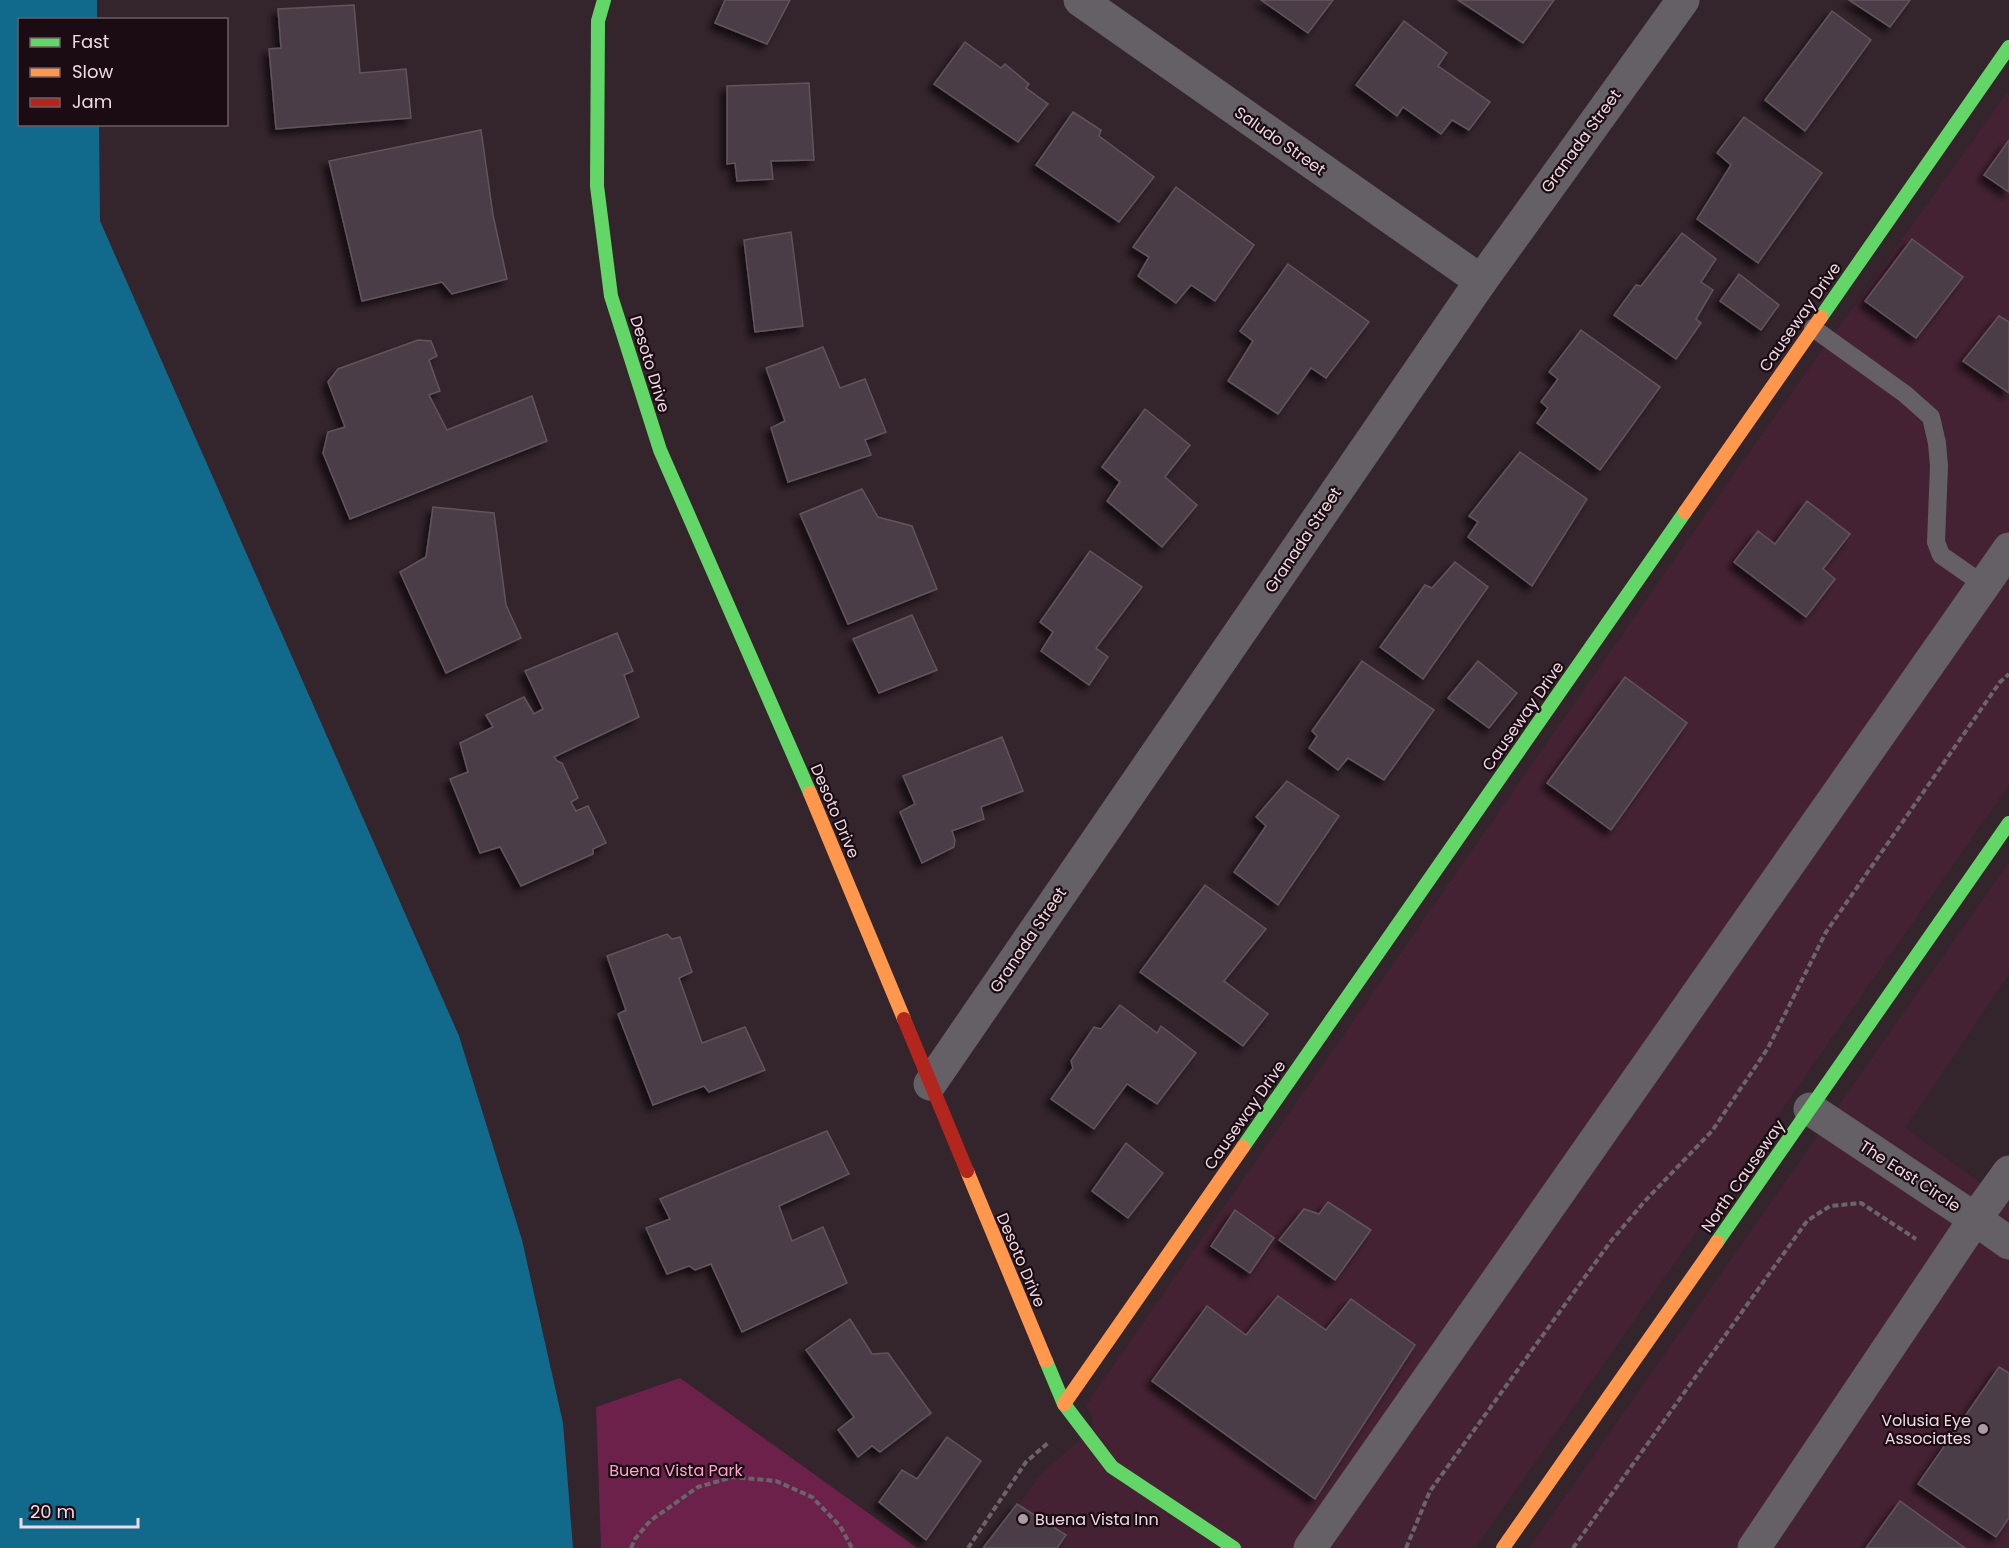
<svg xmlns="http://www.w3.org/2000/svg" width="2009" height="1548" viewBox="0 0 2009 1548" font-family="Poppins,sans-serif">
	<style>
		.built { fill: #423 }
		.green { fill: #6b2149 }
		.water { fill: #116a8c }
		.building { fill: #4b3e46; stroke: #61545c; stroke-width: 1.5; filter: url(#shadow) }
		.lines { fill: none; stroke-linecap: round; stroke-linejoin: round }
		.path { stroke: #6b656b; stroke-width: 4; stroke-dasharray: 6 3; stroke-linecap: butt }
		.lane { stroke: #646066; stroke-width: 18 }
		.street { stroke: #646066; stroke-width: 33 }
		.fast { stroke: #63d668; stroke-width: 14 }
		.slow { stroke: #ff974d; stroke-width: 14 }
		.jam { stroke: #b3261e; stroke-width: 14 }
		.poi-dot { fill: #ae9aa2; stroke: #1a0c12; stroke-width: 2 }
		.labels { text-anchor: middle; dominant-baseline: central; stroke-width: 4.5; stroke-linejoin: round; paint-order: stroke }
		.street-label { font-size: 16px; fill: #efd9e2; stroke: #1a0c12 }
		.poi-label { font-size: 16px; fill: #efd9e2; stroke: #1a0c12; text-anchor: end }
		.park-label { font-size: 16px; fill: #fea4cd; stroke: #1a0c12 }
	</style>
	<defs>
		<filter id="shadow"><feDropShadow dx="-5.5" dy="5.5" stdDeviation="3" flood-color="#0009"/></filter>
	</defs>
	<rect width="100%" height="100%" fill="#34242c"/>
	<!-- built -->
	<g class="built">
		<path d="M2009,90V785L1475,1548H990L1039,1476L1090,1431L1093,1419L1086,1405L1750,451Z"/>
		<path d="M2009,862V974L1905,1128L2009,1204V1548H1529Z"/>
	</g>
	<!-- green -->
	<path class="green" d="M680,1378L917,1548H601L596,1407Z"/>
	<!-- water -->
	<path class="water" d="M0,0H97V19L20,20V124L99,125L100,221L459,1036L522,1240L563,1423L573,1548H0Z"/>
	<!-- building -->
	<g class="building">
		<path d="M725,0H790L767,44L715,23Z"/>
		<path d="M1261,0H1333L1308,33Z"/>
		<path d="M1458,0H1554L1523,43Z"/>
		<path d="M1849,0H1910L1890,27Z"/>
		<path d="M354,5L360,73L406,69L411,118L276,129L269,49L281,48L278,9Z"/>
		<path d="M1832,11L1871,40L1805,131L1765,100Z"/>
		<path d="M1404,21L1447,53L1438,66L1490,102L1469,130L1452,120L1441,134L1403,107L1397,116L1356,85Z"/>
		<path d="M965,42L1001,68L1005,64L1029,84L1026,88L1048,104L1018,142L934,84Z"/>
		<path d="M809,83L814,160L771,161L773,179L737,181L735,163L727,164V86Z"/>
		<path d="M1073,112L1101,130L1099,136L1154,177L1119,222L1036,165Z"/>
		<path d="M1744,117L1822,173L1758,263L1697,219L1731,165L1717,153Z"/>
		<path d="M481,130L493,215L507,279L452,294L442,282L362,301L329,161Z"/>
		<path d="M2009,140V192L1984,175Z"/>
		<path d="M1176,187L1254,245L1215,301L1191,285L1176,303L1138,276L1149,257L1133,247Z"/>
		<path d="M791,232L803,326L755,332L744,240Z"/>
		<path d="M1682,233L1716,259L1701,282L1713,290L1696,319L1701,323L1676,359L1614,315L1636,285L1641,286Z"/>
		<path d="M1912,239L1963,277L1916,338L1865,301Z"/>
		<path d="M1288,264L1369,322L1326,378L1311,368L1278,414L1228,381L1253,341L1240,331Z"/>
		<path d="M1739,274L1779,305L1761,330L1720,301Z"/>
		<path d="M1999,316L2009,322V393L1963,361Z"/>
		<path d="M1581,330L1660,387L1600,470L1537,423L1548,408L1541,402L1558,379L1549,372Z"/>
		<path d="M418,340L431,341L437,356L429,360L440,391L429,395L447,430L532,396L547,441L350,519L323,453L328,432L345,427L328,382L338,369Z"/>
		<path d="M823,347L840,388L865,379L886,432L865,440L871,455L788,482L771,428L785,421L766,368Z"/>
		<path d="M1145,409L1190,445L1165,477L1197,505L1162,547L1107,501L1120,482L1102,467Z"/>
		<path d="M1520,452L1587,499L1532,586L1468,537L1478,522L1469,516Z"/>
		<path d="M862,489L878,517L912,526L937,589L848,624L800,514Z"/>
		<path d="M1807,501L1850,534L1823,569L1835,579L1806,617L1734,562L1758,531L1775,544Z"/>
		<path d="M433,507L494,513L506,605L521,638L446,673L400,572L426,557Z"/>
		<path d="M1090,551L1142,587L1096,648L1108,657L1089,685L1041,651L1053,632L1040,622Z"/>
		<path d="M1455,562L1488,587L1423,679L1380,647L1425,585L1432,588Z"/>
		<path d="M912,615L937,670L879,693L853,639Z"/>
		<path d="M617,633L633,671L624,675L639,717L554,757L557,761L562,763L578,798L571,802L576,811L588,806L606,843L593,849V854L521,886L500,847L480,853L450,779L468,772L460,743L493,727L486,715L524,697L534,714L543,709L525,671Z"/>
		<path d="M1362,661L1434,710L1384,780L1348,758L1338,770L1309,748L1317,736L1312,731Z"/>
		<path d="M1478,661L1517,693L1489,728L1448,698Z"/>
		<path d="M1625,677L1687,723L1611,830L1547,783Z"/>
		<path d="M1002,737L1023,791L981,807L984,819L952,831L955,840L954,847L922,863L900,812L915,804L903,776Z"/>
		<path d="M1287,781L1339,816L1278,905L1234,872L1266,826L1256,817Z"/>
		<path d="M1205,885L1266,929L1224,981L1268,1014L1243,1046L1140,972Z"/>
		<path d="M667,934L672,939L680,937L692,972L679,978L702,1043L745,1027L765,1070L709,1092L704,1086L653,1105L618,1014L626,1010L607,956Z"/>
		<path d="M1120,1005L1157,1033L1161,1026L1196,1053L1157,1104L1127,1084L1094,1129L1051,1099L1073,1068L1071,1061L1094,1027L1101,1029Z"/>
		<path d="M827,1131L849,1174L779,1206L792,1241L823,1227L847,1283L742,1332L711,1264L695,1270L689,1266L667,1274L646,1228L670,1219L660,1199Z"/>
		<path d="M1126,1143L1163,1173L1128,1218L1092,1191Z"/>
		<path d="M1328,1202L1371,1230L1335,1280L1279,1240L1304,1209L1319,1214Z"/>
		<path d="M1235,1210L1274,1238L1250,1273L1211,1246Z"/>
		<path d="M1278,1296L1326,1330L1351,1299L1415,1345L1315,1499L1152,1381L1207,1306L1246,1335Z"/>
		<path d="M850,1319L872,1354L888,1353L931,1413L880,1452L872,1446L858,1457L838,1430L854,1417L806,1350Z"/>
		<path d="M1999,1367L2009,1373V1518L1996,1537L1918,1484Z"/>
		<path d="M947,1437L981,1461L926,1540L879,1502L902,1470L917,1479Z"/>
		<path d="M1900,1501L1965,1548H1866Z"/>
		<path d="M1017,1504L1066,1535L1057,1548H983Z"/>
	</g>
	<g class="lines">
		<!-- path -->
		<g class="path">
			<path d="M631,1548L635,1539L650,1521L698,1487L733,1477L776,1481L812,1497L840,1526L852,1548"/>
			<path d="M968,1548L1026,1462L1049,1442"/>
			<path d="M1406,1548L1430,1491L1611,1241L1645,1201L1712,1131L1768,1048L1826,932L2000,682L2009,674"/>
			<path d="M1573,1548L1807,1221L1830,1206L1861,1203L1916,1239"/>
		</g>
		<!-- lane -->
		<path class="lane" d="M1813,328L1905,394L1931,417L1937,443L1939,466L1936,542L1941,555L1984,585"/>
		<!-- street -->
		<g class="street">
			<path d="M1080,0L1481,281"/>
			<path d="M930,1084L1481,281L1683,0"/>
			<path d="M1810,1109L1975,1219L2009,1243"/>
			<path d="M1310,1548L2009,549"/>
			<path d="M1754,1548L1975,1219L2009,1172"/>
		</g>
		<!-- fast -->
		<g class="fast">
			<path d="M604,0L598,21L597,186L611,296L660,450L810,793"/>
			<path d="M1821,317L2009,47"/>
			<path d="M1243,1147L1685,512"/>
			<path d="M1717,1242L2009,823"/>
			<path d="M1046,1361L1064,1404L1112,1467L1234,1548"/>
		</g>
		<!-- slow -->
		<g class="slow">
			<path d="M1685,512L1821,317"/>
			<path d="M810,793L904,1019"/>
			<path d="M967,1171L1046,1361"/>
			<path d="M1064,1404L1243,1147"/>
			<path d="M1503,1548L1717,1242"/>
		</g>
		<!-- jam -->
		<path class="jam" d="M904,1019L967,1171"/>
	</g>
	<!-- markers -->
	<g class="poi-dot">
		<circle cx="1983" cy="1429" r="6"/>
		<circle cx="1023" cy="1519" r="6"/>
	</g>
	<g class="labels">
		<!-- street labels -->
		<g class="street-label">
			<text transform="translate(1280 141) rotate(35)">Saludo Street</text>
			<text transform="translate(1581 141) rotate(-54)">Granada Street</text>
			<text transform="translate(1800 317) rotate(-55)">Causeway Drive</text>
			<text transform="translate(650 364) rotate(73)">Desoto Drive</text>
			<text transform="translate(1303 540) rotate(-56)">Granada Street</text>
			<text transform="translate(1523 716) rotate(-55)">Causeway Drive</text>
			<text transform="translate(835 811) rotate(67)">Desoto Drive</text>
			<text transform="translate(1028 940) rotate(-56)">Granada Street</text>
			<text transform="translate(1245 1115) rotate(-55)">Causeway Drive</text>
			<text transform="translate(1743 1176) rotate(-55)">North Causeway</text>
			<text transform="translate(1910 1176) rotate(33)">The East Circle</text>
			<text transform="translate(1021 1260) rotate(67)">Desoto Drive</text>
		</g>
		<!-- poi labels -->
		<g class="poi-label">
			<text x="1971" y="1420">Volusia Eye<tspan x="1971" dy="18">Associates</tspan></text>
			<text x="1035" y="1519" text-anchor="start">Buena Vista Inn</text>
		</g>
		<!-- park labels -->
		<g class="park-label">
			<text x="676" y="1470">Buena Vista Park</text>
		</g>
	</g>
	<!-- legend -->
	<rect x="18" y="18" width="210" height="108" fill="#1a0c12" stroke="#6f5e65" stroke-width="1.5"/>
	<rect x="30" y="38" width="30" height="9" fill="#63d668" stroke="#6f5e65" stroke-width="1.5"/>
	<text x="72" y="48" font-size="18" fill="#efd9e2">Fast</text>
	<rect x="30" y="68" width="30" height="9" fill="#ff974d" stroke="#6f5e65" stroke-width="1.5"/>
	<text x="72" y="78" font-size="18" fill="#efd9e2">Slow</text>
	<rect x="30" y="98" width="30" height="9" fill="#b3261e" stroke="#6f5e65" stroke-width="1.5"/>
	<text x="72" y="108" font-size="18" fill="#efd9e2">Jam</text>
	<!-- scale -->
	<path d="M21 1518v9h117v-9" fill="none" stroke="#efd9e2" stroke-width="3"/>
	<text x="30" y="1518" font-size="18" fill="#efd9e2" stroke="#1a0c12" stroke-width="4.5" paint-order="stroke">20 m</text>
</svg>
